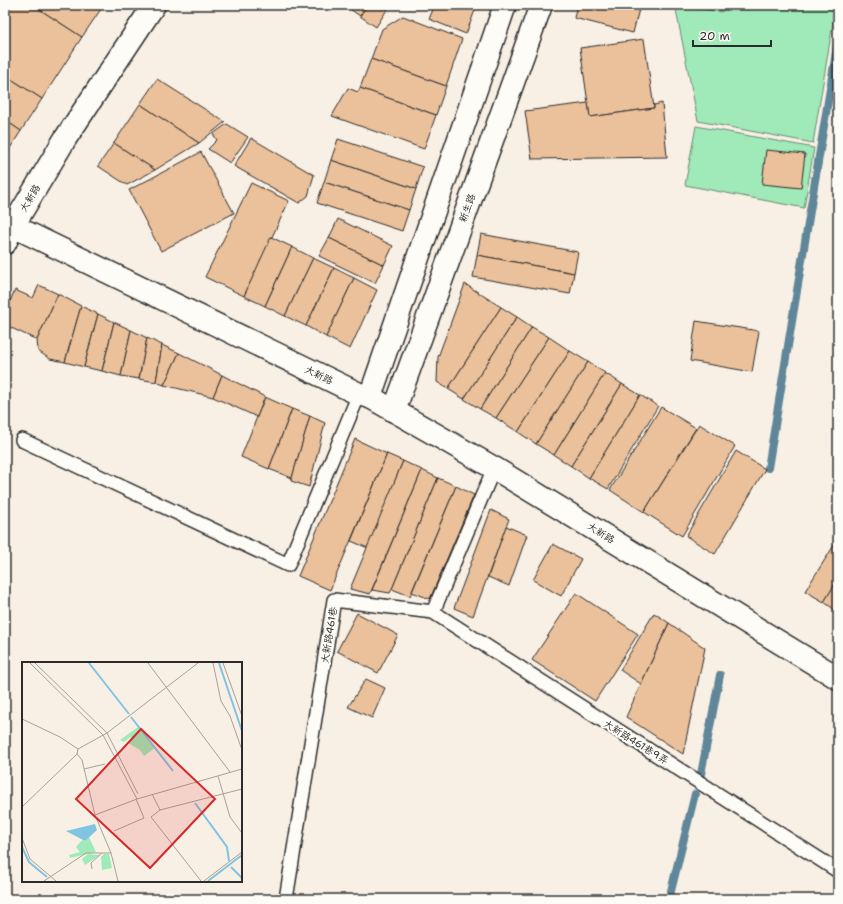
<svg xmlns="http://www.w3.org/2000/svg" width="843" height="904" viewBox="0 0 843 904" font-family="'Shantell Sans','LXGW WenKai TC',sans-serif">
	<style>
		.green { fill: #a0e9b8; stroke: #668a72 }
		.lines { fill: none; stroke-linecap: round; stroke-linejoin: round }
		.stream { stroke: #5f8799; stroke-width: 8 }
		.building { fill: #ebc19b; stroke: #2b2b2b }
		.lane-casing { stroke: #2b2b2b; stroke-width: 16 }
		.secondary-casing { stroke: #2b2b2b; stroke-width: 25 }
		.lane { stroke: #fdfcf7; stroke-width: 13 }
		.secondary { stroke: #fdfcf7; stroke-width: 22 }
		.labels { text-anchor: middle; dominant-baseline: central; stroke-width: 4; stroke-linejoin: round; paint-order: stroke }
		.street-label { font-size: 10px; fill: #2b2b2b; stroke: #fdfcf7 }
		.inset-river { fill: none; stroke: #81c4e2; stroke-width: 2 }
		.inset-road { fill: none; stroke: #a7a19b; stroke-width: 1 }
		.view { fill: #d62828; fill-opacity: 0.15; stroke: #d62828; stroke-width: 2 }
		.inset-edge { fill: none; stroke: #2b2b2b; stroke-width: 2 }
	</style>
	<rect width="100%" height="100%" fill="#f9f0e5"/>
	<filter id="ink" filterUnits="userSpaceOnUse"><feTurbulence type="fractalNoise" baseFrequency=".025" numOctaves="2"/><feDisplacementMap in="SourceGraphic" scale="8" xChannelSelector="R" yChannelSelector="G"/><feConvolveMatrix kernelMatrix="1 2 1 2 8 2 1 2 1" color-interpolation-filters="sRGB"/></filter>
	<g filter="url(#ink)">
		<!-- green -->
		<g class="green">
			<path d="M675,5L722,12L723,5H836L813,143L698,121Z"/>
			<path d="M696,126L814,148L804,208L685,185Z"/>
		</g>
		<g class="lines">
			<!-- stream -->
			<g class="stream">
				<path d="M768,468L838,40"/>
				<path d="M701,774L720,675"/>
				<path d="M669,899L695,794"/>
			</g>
		</g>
		<!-- building -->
		<g class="building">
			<path d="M5,5H33L82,37L42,99L5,75Z"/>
			<path d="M33,5H100L103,6L82,37Z"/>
			<path d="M344,5H367L360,16Z"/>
			<path d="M367,5H390L376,27L360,16Z"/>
			<path d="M435,5H477L466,34L429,19Z"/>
			<path d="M577,5H640L633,33L574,18Z"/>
			<path d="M690,5H721V10Z"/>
			<path d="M403,16L462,39L446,86L371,59L382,29Z"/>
			<path d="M644,39L654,108L590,117L580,48Z"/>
			<path d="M371,59L446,86L436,115L360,88Z"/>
			<path d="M5,75L42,99L21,131L5,120Z"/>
			<path d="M157,79L225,122L199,143L140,104Z"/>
			<path d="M348,88L358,92L360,88L436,115L424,149L332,116Z"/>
			<path d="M588,103L590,117L654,108V105L662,103L667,157L532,159L525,111Z"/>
			<path d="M140,104L199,143L155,170L114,143Z"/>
			<path d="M5,120L21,131L5,156Z"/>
			<path d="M227,124L248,137L230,163L208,149L217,140L213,134Z"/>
			<path d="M251,138L314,175L308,196L299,203L234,166Z"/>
			<path d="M338,139L423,167L416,189L331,160Z"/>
			<path d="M114,143L155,170L127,185L98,166Z"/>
			<path d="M766,150L805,154L801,188L762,184Z"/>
			<path d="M201,152L234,213L161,251L129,190Z"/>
			<path d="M331,160L416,189L409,210L324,182Z"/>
			<path d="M324,182L409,210L402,231L317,203Z"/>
			<path d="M251,183L289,201L244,296L205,277Z"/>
			<path d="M338,219L393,246L384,265L329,238Z"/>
			<path d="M481,234L578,252L574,273L477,255Z"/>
			<path d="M271,237L292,247L265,306L244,296Z"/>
			<path d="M329,238L384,265L375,283L319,256Z"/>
			<path d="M292,247L313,258L285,316L265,306Z"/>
			<path d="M477,255L574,273L570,294L473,277Z"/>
			<path d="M313,258L334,268L306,326L285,316Z"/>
			<path d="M334,268L354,278L326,337L306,326Z"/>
			<path d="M354,278L377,290L350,349L326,337Z"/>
			<path d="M465,284L501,307L448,389L437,382L438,357Z"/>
			<path d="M39,285L58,294L37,340L5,325V312L15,290L33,298Z"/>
			<path d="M58,294L81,306L65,362L50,359L38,351L37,340Z"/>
			<path d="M81,306L98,314L84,367L65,362Z"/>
			<path d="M501,307L517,317L464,399L448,389Z"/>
			<path d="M98,314L114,322L102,371L84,367Z"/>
			<path d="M517,317L532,327L480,409L464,399Z"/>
			<path d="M696,321L759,331L752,372L690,361Z"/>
			<path d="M114,322L131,330L121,376L102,371Z"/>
			<path d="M532,327L549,337L496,418L480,409Z"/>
			<path d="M131,330L147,338L139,379L121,376Z"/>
			<path d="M549,337L570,351L518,432L496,418Z"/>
			<path d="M147,338L162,345L156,382L139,379Z"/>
			<path d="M162,345L179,353L164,385L156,382Z"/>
			<path d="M570,351L588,362L536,444L518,432Z"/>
			<path d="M179,353L222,375L213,397L164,385Z"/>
			<path d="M588,362L605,373L554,455L536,444Z"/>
			<path d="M605,373L622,384L571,466L554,455Z"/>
			<path d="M222,375L265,397L257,417L213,397Z"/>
			<path d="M622,384L640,395L589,478L571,466Z"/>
			<path d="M640,395L658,406L608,489L589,478Z"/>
			<path d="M265,397L292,409L269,469L241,457Z"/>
			<path d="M661,407L696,428L644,512L610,490Z"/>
			<path d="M292,409L310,416L292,478L269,469Z"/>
			<path d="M310,416L325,423L309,487L291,481Z"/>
			<path d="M699,424L735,446L682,536L644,512Z"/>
			<path d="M355,439L387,454L330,590L298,576Z"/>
			<path d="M736,451L765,469L715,554L686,536Z"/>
			<path d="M387,454L403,461L368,548L351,541Z"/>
			<path d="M403,461L422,470L370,594L350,589Z"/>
			<path d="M422,470L438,478L392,589L390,593L372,590Z"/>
			<path d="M438,478L456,486L410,596L392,589Z"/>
			<path d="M456,486L474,495L430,599L412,592Z"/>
			<path d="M491,510L509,519L473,616L454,608Z"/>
			<path d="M506,526L527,535L509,586L488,577Z"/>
			<path d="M838,539V579L824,602L805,591Z"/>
			<path d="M553,544L581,559L561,596L533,580Z"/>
			<path d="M838,579V612L824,602Z"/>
			<path d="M576,593L638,634L595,701L532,660Z"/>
			<path d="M357,613L398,635L378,673L337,651Z"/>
			<path d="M654,613L669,623L641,684L620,670Z"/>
			<path d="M669,623L705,648L683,754L626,717Z"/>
			<path d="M366,679L385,688L372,718L348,707Z"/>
		</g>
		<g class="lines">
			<!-- lane casing -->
			<g class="lane-casing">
				<g id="lane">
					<path d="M22,440L288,565L359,394"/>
					<path d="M433,612L494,468"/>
					<path d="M286,899L334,600L433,612L838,871"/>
				</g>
			</g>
			<!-- secondary casing -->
			<g class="secondary-casing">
				<g id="secondary">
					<path d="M13,226L359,394L370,397L494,468L838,678"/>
					<path d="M5,243L13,226L65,139L154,5"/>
					<path d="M370,397L505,5"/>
					<path d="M394,411L541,5"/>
				</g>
			</g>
			<!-- lane -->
			<use href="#lane" class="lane"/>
			<!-- secondary -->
			<use href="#secondary" class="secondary"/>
		</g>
	</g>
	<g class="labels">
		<!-- street labels -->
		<g class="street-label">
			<text transform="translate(30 198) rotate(-59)">大新路</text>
			<text transform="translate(467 208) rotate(-70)">新生路</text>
			<text transform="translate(319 375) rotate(26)">大新路</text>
			<text transform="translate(601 533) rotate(32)">大新路</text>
			<text transform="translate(329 635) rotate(-81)">大新路461巷</text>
			<text transform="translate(636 742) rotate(32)">大新路461巷9弄</text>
		</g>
	</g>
	<!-- overview -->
	<g transform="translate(22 662)">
		<rect width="220" height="220" fill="#f9f0e5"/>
		<path d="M116,65L133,86L122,94L118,88L106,81L110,78L108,75L102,80L98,78ZM67,175L74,190L48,196L47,193L58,190L54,185L60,178L63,179ZM66,192L78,193L63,203L60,197ZM82,192H87L90,206L80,208L79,195Z" fill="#a0e9b8"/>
		<path d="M73,162L75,168L63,179L44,169Z" fill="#81c4e2"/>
		<path class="inset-river" d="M67,1L107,52M197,1L220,69M109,55L151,109M173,141L205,185L207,199M0,185L7,200L25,215M209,205L220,216M186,219L220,193"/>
		<path class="inset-road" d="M8,1L81,73L115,137L220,107M13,1L85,71L116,132M126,1L208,110M191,1L199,39L208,54L220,88M201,1L220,54M0,57L38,75L56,87M55,92L56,87L85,71L176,1M55,92L60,98L73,153L89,191L96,219M62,107L83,102M196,114L208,155L220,171M130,132L138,148M0,145L55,92M73,153L115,137M92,169L122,156L114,137M0,176L8,197L34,219M70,207L69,201L80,191M22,219L64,191H89M179,219L129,155L138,148L220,127M182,219L220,190"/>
		<path class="view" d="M119,67L193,137L128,206L54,137Z"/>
		<rect width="220" height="220" class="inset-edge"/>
	</g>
	<!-- margin -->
	<rect width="843" height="904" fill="none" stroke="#fdfcf7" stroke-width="20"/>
	<rect x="10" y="10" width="823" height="884" fill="none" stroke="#2b2b2b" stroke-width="1.5" filter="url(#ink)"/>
	<!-- scale -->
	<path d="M693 40v6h78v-6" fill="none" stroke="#2b2b2b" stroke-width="2"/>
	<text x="699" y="40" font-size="12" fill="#2b2b2b" stroke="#fdfcf7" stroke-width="3" paint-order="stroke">20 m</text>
</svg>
